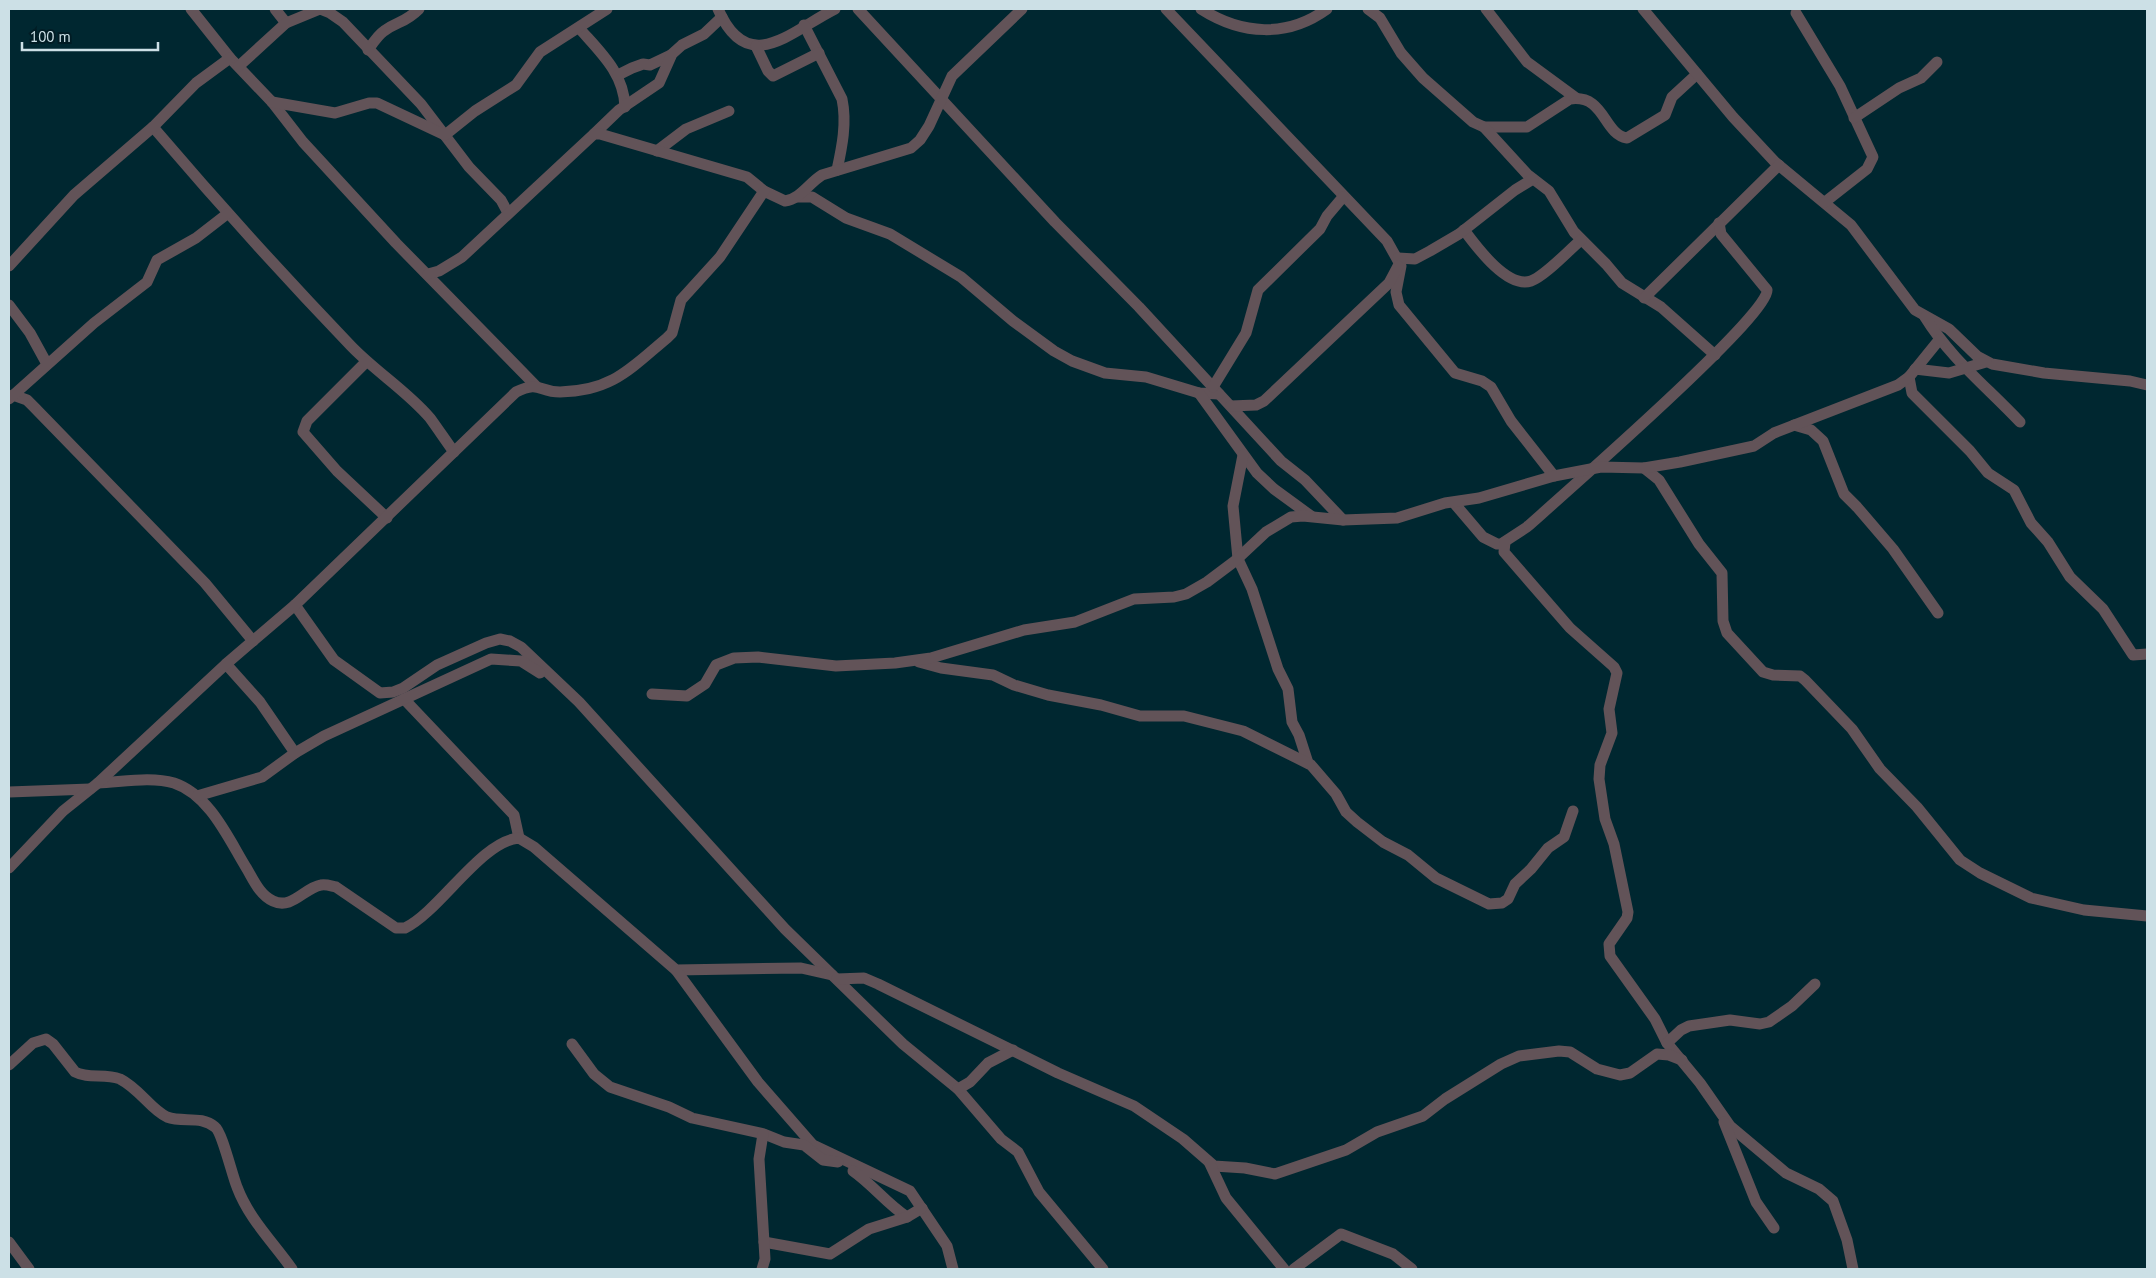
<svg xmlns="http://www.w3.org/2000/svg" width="2156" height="1278" viewBox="0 0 2156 1278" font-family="'PT Sans',sans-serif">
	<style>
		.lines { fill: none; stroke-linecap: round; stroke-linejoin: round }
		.minor { stroke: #625358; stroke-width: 11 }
	</style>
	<rect width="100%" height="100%" fill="#002730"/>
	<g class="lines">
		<!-- minor -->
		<g class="minor">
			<path d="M191,9L230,58L272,102L303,142L396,243L536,386"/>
			<path d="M275,9L286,23"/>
			<path d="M718,9C748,78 791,31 835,9"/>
			<path d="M858,9L1055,222L1139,307L1281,461L1305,480L1343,520"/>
			<path d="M1166,9L1387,241L1401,266L1396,292L1399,305L1455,373L1482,381L1491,387L1511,421L1554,476"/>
			<path d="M1201,9C1242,35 1287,38 1327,9"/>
			<path d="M1368,9L1380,18L1401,53L1423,78L1473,122L1484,127H1527L1570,99C1605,94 1603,134 1627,138L1665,115L1672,97L1697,74"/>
			<path d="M1486,9L1527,62L1576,98"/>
			<path d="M1643,9L1733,117L1775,162L1851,225L1915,310L1949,329L1977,356L1992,364L2044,373L2130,381L2147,385"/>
			<path d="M1796,13L1840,86L1873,157L1867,169L1825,202"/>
			<path d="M804,25L842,99C847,123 842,147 837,170"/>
			<path d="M579,28C600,52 624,73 625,107"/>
			<path d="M756,46L768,71L773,76L819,53"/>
			<path d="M368,50C373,43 378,35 384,31C398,21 405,23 419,9"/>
			<path d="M239,66L286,23L320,9L330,13L343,22L421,104L469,167L501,200L508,213"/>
			<path d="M618,75L632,68L643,64L650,65L671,55"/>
			<path d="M272,102L335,113L369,103H377L445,135L475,111L516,85L540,52L607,9"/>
			<path d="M1854,118L1899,88L1921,78L1937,62"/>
			<path d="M153,127C217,202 283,275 351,346C376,372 407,391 430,418C438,429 446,441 454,452"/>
			<path d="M1484,127L1527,174L1549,191L1574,232L1606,264L1622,283L1661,307L1715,355"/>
			<path d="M594,134L619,110L659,83L672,54L682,45L704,34L722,17"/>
			<path d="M657,151L686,129L729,111"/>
			<path d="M797,197H812L846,218L890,234L961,277L1013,321L1054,351L1072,361L1105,373L1146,377L1199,393L1219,394"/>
			<path d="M1464,230C1476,246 1507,289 1531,281C1545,276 1569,250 1581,240"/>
			<path d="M1398,258L1415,259L1430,251L1459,234L1515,190L1533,179"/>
			<path d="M9,266L74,195L153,127L196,83L230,58"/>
			<path d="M428,274L439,271L462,257L594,134H600L747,177L764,191L785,201C800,199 809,183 822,175L911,148L920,140L929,126L952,76L1022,9"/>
			<path d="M1644,298L1779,165"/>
			<path d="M9,305L30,333L47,364"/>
			<path d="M1925,317C1951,359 1986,386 2020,422"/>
			<path d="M366,362L307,421L303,432L337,471L387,518"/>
			<path d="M1915,369L1949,373L1986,362"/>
			<path d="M1909,377L1912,393L1970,451L1988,473L2014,490L2031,523L2048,542L2070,577L2103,609L2133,655L2147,654"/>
			<path d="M1213,387L1246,333L1258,290L1320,229L1327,216L1343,197"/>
			<path d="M1199,393L1257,473L1274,489L1311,516"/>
			<path d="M13,395L27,400L34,407L205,583L253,641"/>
			<path d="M9,399L94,323L147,282L157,260L196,238L227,214"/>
			<path d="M1231,406L1256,405L1264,401L1389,283L1398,266"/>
			<path d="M1794,425L1811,430L1823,441L1844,494L1857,507L1893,549L1938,613"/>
			<path d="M1243,455L1233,506L1238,559L1252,589L1278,669L1288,689L1292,722L1299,735L1308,763"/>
			<path d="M1644,468L1659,480L1699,544L1722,573L1723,621L1727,633L1763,672L1773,675L1800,676L1805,680L1852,729L1880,769L1917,807L1960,860L1980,873L2031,898L2084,910L2147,916"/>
			<path d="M1454,503L1483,537L1497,544H1501L1527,527C1556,501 1772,313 1767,290L1721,234L1719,223"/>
			<path d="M1505,542L1504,552L1570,628L1614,667L1617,673L1609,709L1612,733L1600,765L1599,779L1605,819L1614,844L1628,912L1627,918L1609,944L1610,956L1655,1019L1667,1043L1700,1083L1730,1126L1786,1173L1819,1189L1833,1201L1847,1240L1853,1269"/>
			<path d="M295,605L334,660L380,693L393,692L403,688L437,665L486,643L500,639L510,641L521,647L579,702L785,929L903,1044L958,1089L1001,1139L1018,1152L1039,1192L1103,1269"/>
			<path d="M919,662L941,668L993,675L1014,685L1048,695L1101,705L1140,716H1184L1243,731L1311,765L1336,794L1346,812L1357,822L1383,842L1408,855L1436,878L1489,904L1502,903L1508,899L1515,884L1531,869L1548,848L1564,837L1573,811"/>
			<path d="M226,664L260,702L295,753"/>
			<path d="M652,694L687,696L705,684L716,665L734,658L758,657L836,666L895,663L931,658L1024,630L1075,622L1134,599L1174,597L1186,594L1207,582L1235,561L1266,532L1291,517L1303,516L1343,520L1397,518L1445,503L1479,498L1554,476L1601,467L1644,468L1680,462L1754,446L1774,433L1898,385L1909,377L1939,340"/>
			<path d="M404,699L514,815L519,838"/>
			<path d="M98,783C122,782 151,776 174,783C210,795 229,840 247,869C254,881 260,895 273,901C292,910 304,888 321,885C326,884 331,886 336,887L396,928H405C440,911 481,841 519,838L534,847L676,970L801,968L832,975"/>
			<path d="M9,792L90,789"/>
			<path d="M197,796L262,777L295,753L324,736L491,659L521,661L540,673"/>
			<path d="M9,868L63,811L98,783L226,664L295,605L516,392C540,380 538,392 560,392C612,391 630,369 667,338L672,333L681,300L720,257L764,191"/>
			<path d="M676,970L758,1082L813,1145L910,1191L947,1246L953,1269"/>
			<path d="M837,979L864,978L878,984L1058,1073L1134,1106L1183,1139L1214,1166L1245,1168L1275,1174L1346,1150L1377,1132L1423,1116L1445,1099L1501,1064L1519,1056L1559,1051L1570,1052L1597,1069L1620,1075L1630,1073L1657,1054L1669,1055L1682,1060"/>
			<path d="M1667,1043L1681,1030L1689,1026L1730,1020L1760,1024L1769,1022L1792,1006L1815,984"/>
			<path d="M572,1044L594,1074L610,1087L669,1107L692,1118L764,1134L784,1142L804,1145L823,1160L838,1162"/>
			<path d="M9,1065L33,1043L46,1039L53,1044L75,1072C88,1079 105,1073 120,1079C140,1089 151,1110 167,1117C183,1123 201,1115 215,1127C222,1132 232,1175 237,1187C249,1219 273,1242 292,1269"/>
			<path d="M958,1089L970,1082L988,1063L1013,1050"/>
			<path d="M1724,1122L1756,1202L1774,1228"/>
			<path d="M1210,1164L1226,1198L1284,1269"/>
			<path d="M853,1171C873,1185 887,1204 907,1217"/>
			<path d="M9,1242L29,1269"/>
			<path d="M764,1242L830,1254L869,1229L907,1217L922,1208"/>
			<path d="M762,1269L765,1259L759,1159L763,1134"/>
			<path d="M1294,1269L1341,1234L1393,1254L1412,1269"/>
		</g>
	</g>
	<!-- border -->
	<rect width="2156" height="1278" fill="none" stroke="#cce0e6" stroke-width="20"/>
	<!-- scale -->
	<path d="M22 42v8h136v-8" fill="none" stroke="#cce0e6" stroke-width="2.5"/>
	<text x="30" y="42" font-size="15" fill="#cce0e6" stroke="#011c24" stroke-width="4" paint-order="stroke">100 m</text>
</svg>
